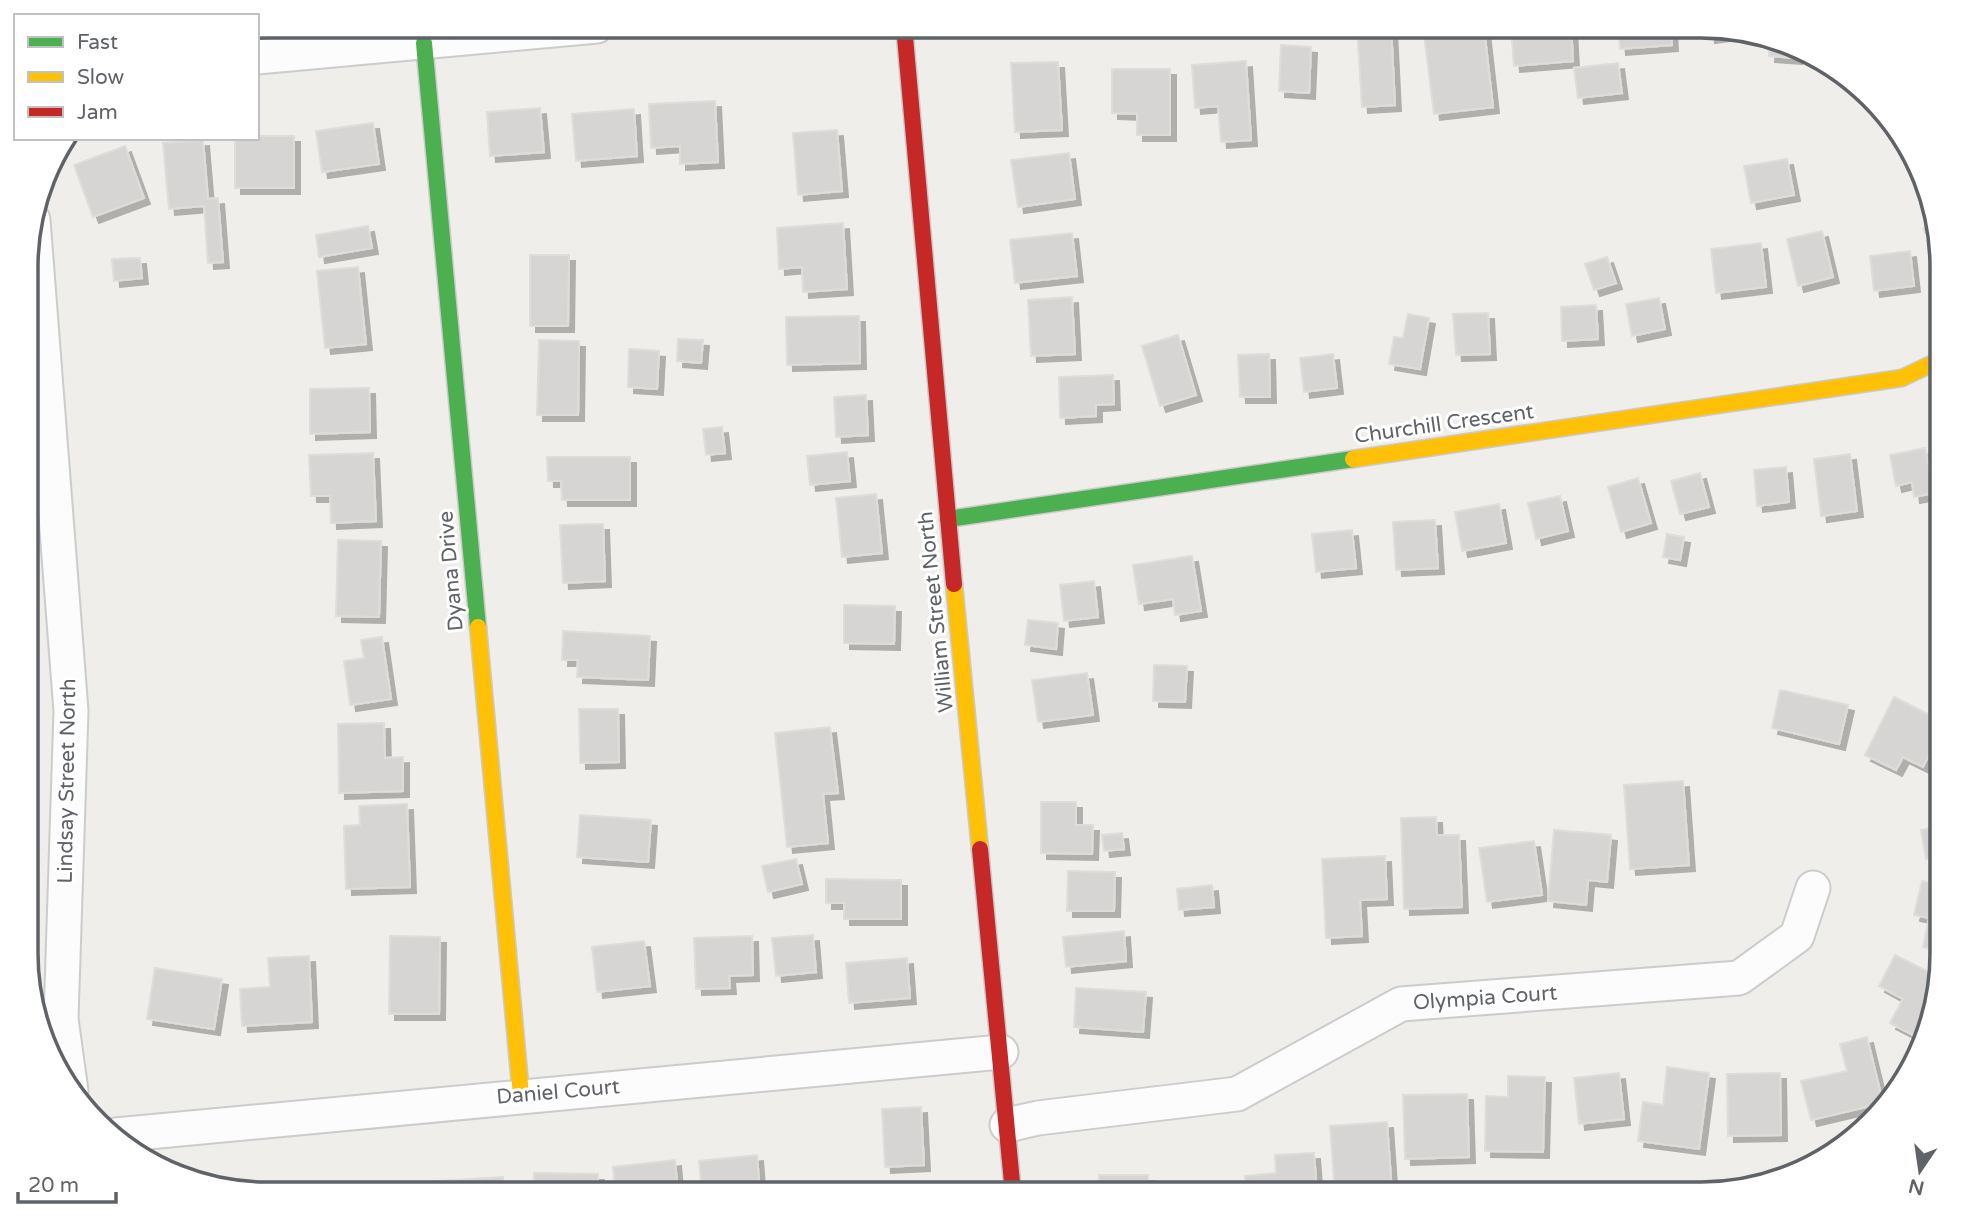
<svg xmlns="http://www.w3.org/2000/svg" width="1969" height="1220" viewBox="0 0 1969 1220" font-family="'Varela Round',sans-serif">
	<style>
		.building { fill: #d6d5d3; stroke: #deddd9; stroke-width: 2; filter: url(#shadow) }
		.lines { fill: none; stroke-linecap: round; stroke-linejoin: round }
		.street-casing { stroke: #cbcccc; stroke-width: 37 }
		.fast-casing { stroke: #cacacb; stroke-width: 19 }
		.slow-casing { stroke: #cacacb; stroke-width: 19 }
		.jam-casing { stroke: #cacacb; stroke-width: 19 }
		.street { stroke: #fdfcfc; stroke-width: 33 }
		.fast { stroke: #4caf50; stroke-width: 16 }
		.slow { stroke: #ffc107; stroke-width: 16 }
		.jam { stroke: #c62828; stroke-width: 16 }
		.labels { text-anchor: middle; dominant-baseline: central; stroke-width: 6; stroke-linejoin: round; paint-order: stroke }
		.street-label { font-size: 21px; fill: #5f6368; stroke: #fff }
		.rim { fill: none; stroke: #5f6368; stroke-width: 3.5 }
	</style>
	<defs>
		<filter id="shadow"><feDropShadow dx="6" dy="6" stdDeviation="0" flood-color="#0004"/></filter>
	</defs>
	<rect width="100%" height="100%" fill="#efeeea"/>
	<!-- building -->
	<g class="building">
		<path d="M1357,26H1391L1395,105L1362,107Z"/>
		<path d="M1511,26H1571L1573,61L1514,66Z"/>
		<path d="M1618,26H1671L1672,45L1620,49Z"/>
		<path d="M1708,27L1744,32H1745L1709,37Z"/>
		<path d="M1484,28L1493,107L1434,114L1424,35Z"/>
		<path d="M1770,37L1796,49V58L1769,56Z"/>
		<path d="M1281,45L1311,47L1309,93L1279,91Z"/>
		<path d="M1246,61L1251,140L1221,142L1218,106L1195,108L1192,65Z"/>
		<path d="M1058,62L1062,130L1015,132L1011,63Z"/>
		<path d="M1618,63L1622,93L1578,98L1574,68Z"/>
		<path d="M1112,69H1170V135H1137V114L1112,113Z"/>
		<path d="M715,101L718,162L680,164V146L651,148L649,104Z"/>
		<path d="M540,108L544,152L490,156L487,112Z"/>
		<path d="M634,109L637,156L576,161L572,114Z"/>
		<path d="M373,123L379,164L322,172L316,131Z"/>
		<path d="M837,130L842,191L798,195L793,133Z"/>
		<path d="M257,136H294V188H235V138Z"/>
		<path d="M203,140L208,199L218,198L223,262L208,263L204,206L169,209L163,143Z"/>
		<path d="M125,146L144,198L93,217L74,165Z"/>
		<path d="M1069,153L1075,199L1018,207L1011,160Z"/>
		<path d="M1787,159L1794,195L1751,203L1744,166Z"/>
		<path d="M1933,222L1942,251V257L1923,229Z"/>
		<path d="M843,223L847,289L803,292L802,267L779,269L777,228Z"/>
		<path d="M368,226L372,248L319,257L316,235Z"/>
		<path d="M1822,231L1833,277L1798,286L1787,239Z"/>
		<path d="M1072,233L1077,276L1015,283L1010,240Z"/>
		<path d="M1761,243L1766,287L1716,293L1711,249Z"/>
		<path d="M1910,251L1914,286L1874,291L1870,256Z"/>
		<path d="M530,255H569L568,326H530Z"/>
		<path d="M1607,257L1616,283L1594,290L1585,264Z"/>
		<path d="M140,258L142,278L114,281L112,259Z"/>
		<path d="M358,267L366,344L325,348L317,271Z"/>
		<path d="M1072,297L1075,354L1031,356L1028,300Z"/>
		<path d="M1659,298L1665,329L1632,336L1626,304Z"/>
		<path d="M1596,305L1598,339L1562,341L1561,307Z"/>
		<path d="M1488,313L1490,354L1456,355L1453,314Z"/>
		<path d="M1408,314L1429,318L1420,369L1389,364L1394,337L1403,338Z"/>
		<path d="M859,316L860,363L787,365L786,317Z"/>
		<path d="M1178,335L1196,395L1160,406L1142,346Z"/>
		<path d="M678,339L703,340L701,363L677,361Z"/>
		<path d="M539,340L579,341L578,415H537Z"/>
		<path d="M629,349L659,351L657,389L628,387Z"/>
		<path d="M1269,354L1270,397H1240L1238,355Z"/>
		<path d="M1333,354L1337,388L1304,392L1300,358Z"/>
		<path d="M1113,375L1114,404L1096,405V416L1060,418L1059,377Z"/>
		<path d="M369,388L370,432L310,434V389Z"/>
		<path d="M866,395L868,435L836,437L834,397Z"/>
		<path d="M722,427L725,453L706,455L703,429Z"/>
		<path d="M1925,448L1934,493L1914,497L1912,482L1896,486L1890,455Z"/>
		<path d="M847,452L850,481L810,485L807,456Z"/>
		<path d="M373,453L376,521L331,523L330,496H311L309,455Z"/>
		<path d="M1850,454L1857,511L1821,516L1814,459Z"/>
		<path d="M547,457H630V500H562L561,481H548Z"/>
		<path d="M1786,467L1789,502L1757,506L1754,470Z"/>
		<path d="M1700,473L1709,507L1680,514L1671,481Z"/>
		<path d="M1638,478L1651,523L1621,532L1608,487Z"/>
		<path d="M876,494L882,553L842,557L836,498Z"/>
		<path d="M1560,496L1568,531L1536,539L1528,503Z"/>
		<path d="M1499,504L1506,543L1462,551L1455,512Z"/>
		<path d="M1435,520L1438,568L1396,570L1393,522Z"/>
		<path d="M603,524L605,581L563,583L560,525Z"/>
		<path d="M1352,530L1356,568L1316,572L1312,534Z"/>
		<path d="M1667,534L1684,537L1680,560L1663,557Z"/>
		<path d="M338,540L381,541L379,617L336,616Z"/>
		<path d="M1192,556L1201,611L1175,615L1173,599L1139,604L1133,565Z"/>
		<path d="M1094,581L1098,617L1064,621L1060,585Z"/>
		<path d="M844,605L895,606L894,644L844,643Z"/>
		<path d="M1028,620L1058,623L1056,649L1025,645Z"/>
		<path d="M563,631L650,636L648,680L577,677L578,660H562Z"/>
		<path d="M382,637L391,699L350,705L344,661L364,658L361,640Z"/>
		<path d="M1154,665L1187,666L1185,702L1153,701Z"/>
		<path d="M1087,673L1093,715L1038,722L1032,680Z"/>
		<path d="M1780,690L1848,705L1839,744L1772,728Z"/>
		<path d="M1894,697L1942,721V728L1923,767L1903,757L1896,770L1865,755Z"/>
		<path d="M579,709H618L619,762L580,763Z"/>
		<path d="M384,723L385,758L403,757V791L339,793L338,724Z"/>
		<path d="M830,727L838,793L823,794L828,843L787,847L775,733Z"/>
		<path d="M1683,781L1689,865L1630,869L1624,785Z"/>
		<path d="M1041,802H1076V825H1093L1092,854L1041,853Z"/>
		<path d="M407,804L410,887L346,889L344,826L360,825L359,806Z"/>
		<path d="M580,815L651,820L648,862L577,857Z"/>
		<path d="M1436,817L1437,835H1459L1462,907L1404,909L1401,818Z"/>
		<path d="M1942,826V856L1926,859L1921,830Z"/>
		<path d="M1554,830L1611,835L1607,882L1588,880L1586,905L1548,901Z"/>
		<path d="M1122,833L1124,849L1104,851L1102,835Z"/>
		<path d="M1534,841L1542,895L1487,902L1479,848Z"/>
		<path d="M1385,856L1387,899L1360,900L1362,936L1326,938L1322,859Z"/>
		<path d="M796,859L802,884L768,892L762,866Z"/>
		<path d="M1068,871L1115,872L1114,911H1067Z"/>
		<path d="M826,879L901,880V919H844V903H826Z"/>
		<path d="M1922,881L1942,885V951L1923,947L1929,918L1914,915Z"/>
		<path d="M1212,885L1214,907L1179,910L1177,889Z"/>
		<path d="M1124,931L1126,961L1066,967L1063,937Z"/>
		<path d="M813,935L816,972L776,976L772,938Z"/>
		<path d="M390,936L440,937L439,1014H389Z"/>
		<path d="M752,936L753,975L729,976L730,988L696,989L694,938Z"/>
		<path d="M644,941L650,986L597,992L592,947Z"/>
		<path d="M1895,955L1939,977L1919,1038L1890,1023L1903,999L1879,986Z"/>
		<path d="M309,956L312,1022L242,1026L240,989L270,987L268,958Z"/>
		<path d="M907,958L910,998L849,1003L846,963Z"/>
		<path d="M155,968L222,979L214,1029L147,1019Z"/>
		<path d="M1076,988L1146,992L1143,1032L1074,1027Z"/>
		<path d="M1867,1037L1883,1103L1811,1120L1801,1081L1847,1071L1840,1044Z"/>
		<path d="M1667,1067L1709,1073L1699,1149L1638,1141L1643,1102L1663,1105Z"/>
		<path d="M1619,1073L1624,1119L1579,1124L1574,1078Z"/>
		<path d="M1780,1073L1781,1135L1728,1136L1727,1074Z"/>
		<path d="M1508,1076L1545,1077L1543,1152L1485,1151L1486,1096L1508,1097Z"/>
		<path d="M1467,1094L1469,1157L1405,1159L1403,1095Z"/>
		<path d="M921,1107L924,1165L885,1167L882,1109Z"/>
		<path d="M1387,1122L1392,1193H1335L1330,1126Z"/>
		<path d="M1314,1153L1317,1193H1247L1245,1176L1276,1173L1275,1155Z"/>
		<path d="M757,1155L760,1194L702,1193L699,1161Z"/>
		<path d="M675,1160L678,1194H616L613,1167Z"/>
		<path d="M534,1173L598,1174V1194H534Z"/>
		<rect x="1099" y="1175" width="49" height="18"/>
		<path d="M503,1177L504,1194H439L438,1181Z"/>
		<path d="M385,1189V1194H365L364,1191Z"/>
	</g>
	<g class="lines">
		<!-- street casing -->
		<g class="street-casing">
			<g id="street">
				<path d="M257,57L597,26"/>
				<path d="M33,220L71,711L61,1019L71,1091"/>
				<path d="M1007,1125L1038,1118L1237,1094L1401,1004L1739,978L1797,936L1813,888"/>
				<path d="M116,1135L1001,1052"/>
			</g>
		</g>
		<!-- fast casing -->
		<g class="fast-casing">
			<g id="fast">
				<path d="M424,43L478,627"/>
				<path d="M948,519L1353,459"/>
			</g>
		</g>
		<!-- slow casing -->
		<g class="slow-casing">
			<g id="slow">
				<path d="M1353,459L1902,378L1942,359"/>
				<path d="M954,584L980,849"/>
				<path d="M478,627L521,1095"/>
			</g>
		</g>
		<!-- jam casing -->
		<g class="jam-casing">
			<g id="jam">
				<path d="M904,26L954,584"/>
				<path d="M980,849L1013,1193"/>
			</g>
		</g>
		<!-- street -->
		<use href="#street" class="street"/>
		<!-- fast -->
		<use href="#fast" class="fast"/>
		<!-- slow -->
		<use href="#slow" class="slow"/>
		<!-- jam -->
		<use href="#jam" class="jam"/>
	</g>
	<g class="labels">
		<!-- street labels -->
		<g class="street-label">
			<text transform="translate(1444 424) rotate(-8)">Churchill Crescent</text>
			<text transform="translate(451 571) rotate(-95)">Dyana Drive</text>
			<text transform="translate(936 612) rotate(-96)">William Street North</text>
			<text transform="translate(67 781) rotate(-89)">Lindsay Street North</text>
			<text transform="translate(1485 998) rotate(-4)">Olympia Court</text>
			<text transform="translate(558 1092) rotate(-5)">Daniel Court</text>
		</g>
	</g>
	<!-- crop -->
	<path d="M0 0H1969V1220H0ZM267 38H1701A229 229 0 0 1 1930 267V953A229 229 0 0 1 1701 1182H267A229 229 0 0 1 38 953V267A229 229 0 0 1 267 38Z" fill="#fff" fill-rule="evenodd"/>
	<path class="rim" d="M267 38H1701A229 229 0 0 1 1930 267V953A229 229 0 0 1 1701 1182H267A229 229 0 0 1 38 953V267A229 229 0 0 1 267 38Z"/>
	<!-- legend -->
	<rect x="14" y="14" width="245" height="126" fill="#ffffff" stroke="#bfc1c3" stroke-width="2"/>
	<rect x="28" y="37" width="35" height="10" fill="#4caf50" stroke="#bfc1c3" stroke-width="2"/>
	<text x="77" y="49" font-size="21" fill="#5f6368">Fast</text>
	<rect x="28" y="72" width="35" height="10" fill="#ffc107" stroke="#bfc1c3" stroke-width="2"/>
	<text x="77" y="84" font-size="21" fill="#5f6368">Slow</text>
	<rect x="28" y="107" width="35" height="10" fill="#c62828" stroke="#bfc1c3" stroke-width="2"/>
	<text x="77" y="119" font-size="21" fill="#5f6368">Jam</text>
	<!-- north arrow -->
	<g transform="translate(1920 1171) rotate(193)" stroke="#ffffff" stroke-width="5" paint-order="stroke">
	<path d="M0-5L12 26L0 18L-12 26Z" fill="#5f6368"/>
	<text y="-10" font-size="19" font-weight="bold" text-anchor="middle" fill="#5f6368">N</text>
	</g>
	<!-- scale -->
	<path d="M18 1192v10h98v-10" fill="none" stroke="#5f6368" stroke-width="3.5"/>
	<text x="28" y="1192" font-size="21" fill="#5f6368" stroke="#ffffff" stroke-width="5" paint-order="stroke">20 m</text>
</svg>
